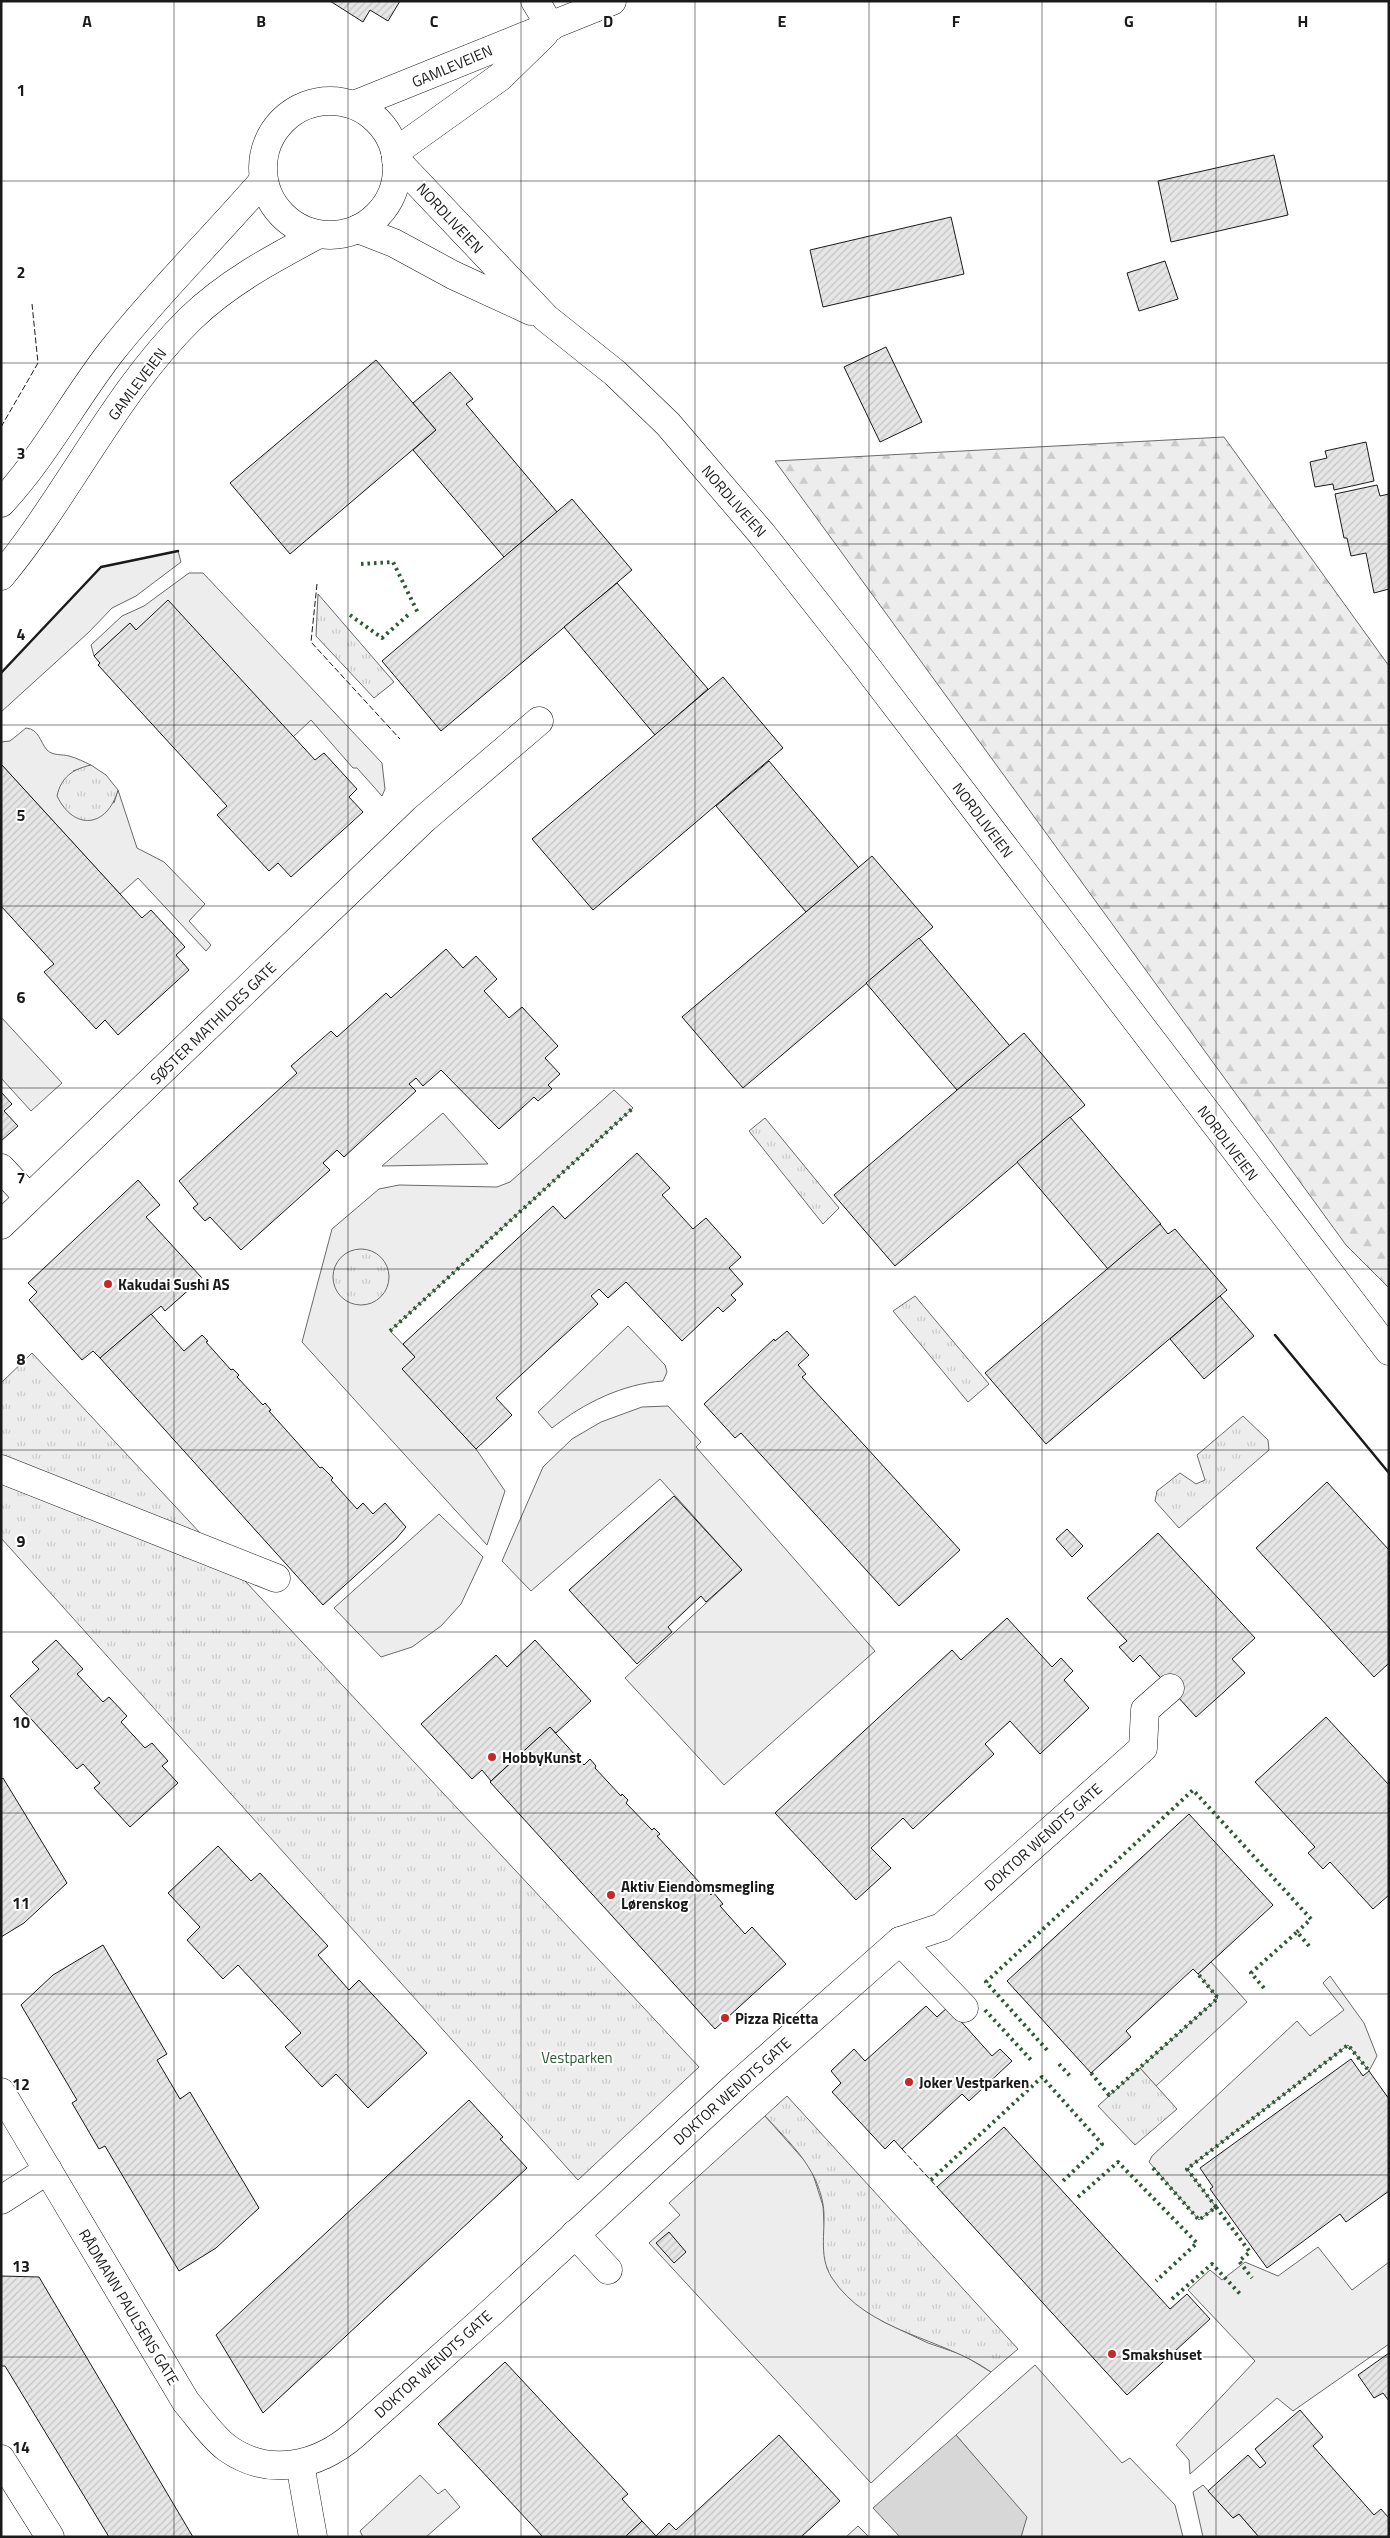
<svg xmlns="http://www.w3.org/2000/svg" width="1390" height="2538" viewBox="0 0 1390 2538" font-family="'Titillium Web',sans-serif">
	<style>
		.grass { fill: #ededed; stroke: #6a6a6a }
		.forest { fill: url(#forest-firs); stroke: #6a6a6a }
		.park { fill: url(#park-tufts); stroke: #6a6a6a }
		.water { fill: #d7d7d7; stroke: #6a6a6a }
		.building { fill: url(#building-hatch); stroke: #1a1a1a }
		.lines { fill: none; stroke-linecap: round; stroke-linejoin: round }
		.minor-casing { stroke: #1a1a1a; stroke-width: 29 }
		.major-casing { stroke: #1a1a1a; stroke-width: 29 }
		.minor { stroke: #fff; stroke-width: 28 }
		.major { stroke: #fff; stroke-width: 28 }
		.hedge { stroke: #2b5a34; stroke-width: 4; stroke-dasharray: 2.5 4; stroke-linecap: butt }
		.fence { stroke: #1a1a1a; stroke-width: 1; stroke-dasharray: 6 2.5; stroke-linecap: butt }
		.wall { stroke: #1a1a1a; stroke-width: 2.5 }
		.grid { fill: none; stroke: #1a1a1a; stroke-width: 1; stroke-opacity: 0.55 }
		.poi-dot { fill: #c62828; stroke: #fff; stroke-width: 2 }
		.labels { text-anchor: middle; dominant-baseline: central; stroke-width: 4; stroke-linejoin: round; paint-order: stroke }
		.street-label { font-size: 15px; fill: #1a1a1a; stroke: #fff }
		.poi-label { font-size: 15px; font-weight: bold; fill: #1a1a1a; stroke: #fff; text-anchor: start }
		.park-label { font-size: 15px; fill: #2b5a34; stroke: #fff }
		.grid-label { font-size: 16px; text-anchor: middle; font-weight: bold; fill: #1a1a1a; stroke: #fff; stroke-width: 4; stroke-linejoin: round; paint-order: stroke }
	</style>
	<defs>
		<pattern id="forest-firs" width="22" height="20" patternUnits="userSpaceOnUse" patternTransform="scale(1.25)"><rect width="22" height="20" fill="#ededed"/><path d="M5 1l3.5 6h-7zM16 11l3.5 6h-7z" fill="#cbcbcb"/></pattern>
		<pattern id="park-tufts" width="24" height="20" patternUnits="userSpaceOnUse" patternTransform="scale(1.25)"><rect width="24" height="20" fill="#ededed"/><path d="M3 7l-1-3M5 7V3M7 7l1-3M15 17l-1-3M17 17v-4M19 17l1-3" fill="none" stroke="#cbcbcb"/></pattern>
		<pattern id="building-hatch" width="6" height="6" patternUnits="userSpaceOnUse" patternTransform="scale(1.25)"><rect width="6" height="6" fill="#e6e6e6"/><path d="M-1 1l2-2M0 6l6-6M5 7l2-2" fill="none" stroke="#c5c5c5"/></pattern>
	</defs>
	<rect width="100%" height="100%" fill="#fff"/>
	<!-- grass -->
	<g class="grass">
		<path d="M178,551L181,562L136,596L112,608L89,632L1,712V673L101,567Z"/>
		<path d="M189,573H203L382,763L385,789L382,796L357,768H353L311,720L293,737L136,630L130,623L94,656L91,645L122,616L144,606Z"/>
		<path d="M26,728C39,729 40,742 47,750C53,756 62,754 69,756C77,758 84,762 91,765L73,771L114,803L118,790L137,848L164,862L205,904L189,921L211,945L206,951L138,878L120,894L1,764V742L10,741Z"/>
		<path d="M1,1017L62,1083L31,1111L1,1078Z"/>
		<path d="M614,1090L633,1108L390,1331L415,1357L403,1369L476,1449L505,1491L487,1545L302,1342L332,1229L379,1189L399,1185L497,1187L510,1182Z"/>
		<path d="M443,1113L488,1164L382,1166Z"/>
		<path d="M628,1326L665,1365L667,1372L663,1381C622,1384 584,1403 552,1428L538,1412Z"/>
		<path d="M668,1406L701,1442L696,1447L875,1651L724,1785L625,1678L742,1570L660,1479L531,1591L502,1561L543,1467L572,1439L601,1422L642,1407Z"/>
		<path d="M439,1514L483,1557L461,1604L441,1626L412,1647L381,1657L334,1608Z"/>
		<path d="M1211,1962L1247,2002L1156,2086L1140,2068L1218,1998L1198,1974Z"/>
		<path d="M1330,1976L1364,2023L1377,2056L1369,2071L1348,2045L1187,2169L1216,2207L1199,2220L1149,2162L1152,2156L1297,2021L1310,2036L1344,2010L1323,1983Z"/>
		<path d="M765,2116L811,2168L823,2206L827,2268L841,2289L882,2321L928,2343L963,2355L991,2372L871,2483L649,2243L680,2215L669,2203Z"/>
		<path d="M1318,2247L1352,2290L1389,2262V2344L1293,2411L1277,2398L1190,2474L1189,2460L1176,2445L1255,2361L1188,2290L1210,2270L1222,2280L1245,2262L1278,2276Z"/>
		<path d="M1035,2365L1122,2463L1130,2458L1175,2505L1183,2537H1021L1026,2517L956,2435Z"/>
		<path d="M420,2475L438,2494L445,2489L460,2507L426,2537H363L360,2531Z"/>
		<path d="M1203,2485L1233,2518L1239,2514L1259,2537H1203L1193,2492Z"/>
		<path d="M858,2526L869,2537H846Z"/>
	</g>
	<!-- forest -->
	<path class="forest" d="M1224,437L1389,666V1288L1346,1245L775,461Z"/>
	<!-- park -->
	<g class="park">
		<path d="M318,594L394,682L374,698L316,636Z"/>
		<path d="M91,765L106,775L118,790C107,828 74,831 57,796C61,777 73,769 91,765Z"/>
		<path d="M765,1118L839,1208L823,1224L749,1131Z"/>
		<circle cx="361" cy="1277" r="28"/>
		<path d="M915,1296L989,1384L968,1402L893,1311Z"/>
		<path d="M32,1353L699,2067L578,2180L1,1538V1383Z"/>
		<path d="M1243,1416L1268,1440L1269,1450L1179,1528L1155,1501L1157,1491L1180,1473L1196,1484L1205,1480L1197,1455Z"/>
		<path d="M1140,2068L1177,2109L1135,2145L1098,2106Z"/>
		<path d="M787,2096L1018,2349L991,2372C942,2337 868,2333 832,2278C817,2255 827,2228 823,2204C816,2166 790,2143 765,2116Z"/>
	</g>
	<!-- water -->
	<path class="water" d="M956,2435L1027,2517L1021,2537H900L873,2508Z"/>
	<!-- building -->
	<g class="building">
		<path d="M330,1H400L388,21L370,10L363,22Z"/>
		<path d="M1274,155L1288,215L1171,242L1158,181Z"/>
		<path d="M951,217L964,274L823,307L810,250Z"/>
		<path d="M1165,261L1178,299L1139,311L1127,273Z"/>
		<path d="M886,347L922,422L880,442L844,367Z"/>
		<path d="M376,360L436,430L290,554L230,483Z"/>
		<path d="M450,372L473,399L466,404L557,512L504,557L413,450L436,430L413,403Z"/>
		<path d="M1366,442L1374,481L1334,490L1333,484L1315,487L1310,462L1327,458L1325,451Z"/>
		<path d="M1377,485L1380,496L1389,494V589L1374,593L1366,553L1351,556L1347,538H1344L1335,494Z"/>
		<path d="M572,499L632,570L441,731L382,661Z"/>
		<path d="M617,583L708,689L655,735L564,627Z"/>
		<path d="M168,600L315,760L324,753L357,789L349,797L363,812L291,877L278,863L269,871L217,815L227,806L98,665L100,663L94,656L130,623L136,630Z"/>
		<path d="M723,677L783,748L593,910L532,839Z"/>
		<path d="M769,761L859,868L806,912L716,806Z"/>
		<path d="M1,764L142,918L151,910L185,947L176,955L189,970L118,1035L105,1020L96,1029L44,972L54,964L1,906Z"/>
		<path d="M872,856L933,927L743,1088L682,1017Z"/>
		<path d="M919,938L1010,1046L957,1090L866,983Z"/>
		<path d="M446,949L463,968L476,956L497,979L484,991L509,1018L522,1007L558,1046L545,1058L560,1074L548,1085L552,1089L538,1101L534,1097L499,1129L441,1070L423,1086L416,1078L409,1084L416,1091L344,1157L337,1150L323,1163L330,1170L241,1250L210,1217L205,1221L193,1208L198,1204L179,1181L297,1073L291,1066L331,1031L337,1037L386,993L391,998Z"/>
		<path d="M1024,1033L1085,1105L895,1266L834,1195Z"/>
		<path d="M1,1092L12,1104L4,1111L18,1126L1,1141Z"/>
		<path d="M1070,1117L1161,1224L1108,1269L1017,1162Z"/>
		<path d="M637,1153L670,1188L662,1195L693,1229L706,1218L741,1257L729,1268L743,1284L731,1295L736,1300L723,1312L718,1307L682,1341L626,1282L608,1298L599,1289L591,1296L598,1304L496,1398L512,1415L476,1449L402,1369L415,1357L403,1344L553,1206L565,1219Z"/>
		<path d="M138,1180L160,1205L146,1217L202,1278L165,1311L161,1306L100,1358L93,1351L82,1360L29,1300L37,1292L28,1283Z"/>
		<path d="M1160,1224L1168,1234L1175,1229L1227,1290L1046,1444L985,1373Z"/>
		<path d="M1220,1296L1254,1336L1204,1379L1170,1339Z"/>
		<path d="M151,1314L184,1351L202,1335L208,1341L206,1342L231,1370L233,1369L239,1375L237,1377L263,1405L265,1403L271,1410L269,1411L320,1468L322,1467L333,1478L331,1480L357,1509L363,1503L373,1514L385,1503L406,1527L396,1539L323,1605L100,1358Z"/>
		<path d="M787,1331L809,1355L798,1365L806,1374L802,1377L960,1550L899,1606L741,1433L735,1438L704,1404L774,1339L775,1341Z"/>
		<path d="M1327,1482L1389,1550V1663L1374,1677L1256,1548Z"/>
		<path d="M674,1496L742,1570L706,1602L701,1596L668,1627L672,1632L637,1664L569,1590Z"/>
		<path d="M1067,1529L1083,1546L1072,1557L1056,1539Z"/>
		<path d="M1158,1533L1255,1638L1232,1659L1245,1673L1196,1717L1140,1655L1133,1662L1119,1647L1127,1641L1087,1598Z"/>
		<path d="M1007,1618L1052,1667L1061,1658L1073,1671L1064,1680L1089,1708L1040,1754L1010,1721L985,1744L994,1754L913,1829L903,1818L871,1848L891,1868L856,1900L775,1813L952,1650L961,1660Z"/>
		<path d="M56,1640L83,1669L77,1674L103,1702L109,1697L127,1716L121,1722L145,1748L152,1743L168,1761L162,1766L178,1783L130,1827L94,1788L100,1783L83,1764L77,1769L10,1696L39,1669L32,1662Z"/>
		<path d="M535,1640L591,1701L556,1733L550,1727L491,1781L482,1770L472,1779L421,1724L496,1655L507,1667Z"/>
		<path d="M1326,1717L1389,1785V1895L1373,1909L1330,1862L1323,1869L1308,1853L1315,1847L1255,1782Z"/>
		<path d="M550,1727L584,1765L590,1759L596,1766L595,1768L621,1796L622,1794L628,1800L626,1803L652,1830L654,1828L660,1834L657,1836L711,1895L713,1892L723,1904L720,1906L745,1934L752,1927L786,1964L715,2029L490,1782Z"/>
		<path d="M3,1778L67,1883L24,1923L1,1937V1780Z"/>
		<path d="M1189,1814L1273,1905L1198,1974L1193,1969L1126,2031L1131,2037L1091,2073L1007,1981Z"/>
		<path d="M218,1846L251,1881L260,1873L328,1946L318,1955L349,1990L359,1980L427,2053L368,2108L336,2074L322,2087L285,2047L301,2033L238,1965L223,1979L187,1940L200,1927L168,1893Z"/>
		<path d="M103,1945L167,2054L157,2060L180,2099L190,2092L259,2208L216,2248L179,2271L105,2146L99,2149L72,2103L77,2100L21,2005L53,1975Z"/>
		<path d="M926,2006L937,2017L948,2007L992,2056L1000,2049L1012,2061L969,2101L962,2094L902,2149L894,2140L885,2149L832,2092L841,2083L831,2071L854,2049L865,2061Z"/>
		<path d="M1351,2059L1363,2076L1369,2071L1389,2099V2191L1346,2222L1340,2214L1267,2268L1210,2189L1213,2187L1200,2168Z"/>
		<path d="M469,2100L503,2137L500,2139L527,2168L263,2413L216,2335Z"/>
		<path d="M1004,2127L1170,2309L1187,2294L1210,2319L1127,2395L937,2187Z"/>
		<path d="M669,2232L686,2252L674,2263L656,2243Z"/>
		<path d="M1,2276L39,2277L193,2537H109L5,2366H1Z"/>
		<path d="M1389,2353V2401L1383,2393L1374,2398L1358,2375Z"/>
		<path d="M505,2362L628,2494L622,2499L642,2521L625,2537H543L438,2424Z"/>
		<path d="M1300,2410L1323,2437L1313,2446L1374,2515L1381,2509L1389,2518V2537H1259L1239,2514L1233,2518L1208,2491L1248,2455L1260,2468L1266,2463L1255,2449Z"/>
		<path d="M779,2435L840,2501L801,2537H625L642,2521L656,2536L669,2523L676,2530Z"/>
	</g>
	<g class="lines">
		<!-- minor casing -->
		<g class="minor-casing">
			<g id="minor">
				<path d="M535,1L551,27"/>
				<path d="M1,1168L29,1198"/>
				<path d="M1,1225L424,819L539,721"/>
				<path d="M1,1469L276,1578"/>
				<path d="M900,1941L964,2008"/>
				<path d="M1,2092L186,2402C199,2417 211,2436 227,2448C269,2478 318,2466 354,2435L494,2310L738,2084L900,1941L942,1927L1143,1748L1145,1710L1170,1688"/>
				<path d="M1,2200L48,2170"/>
				<path d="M575,2234L608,2270"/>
				<path d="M1,2459L50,2537"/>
				<path d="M300,2464L313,2537"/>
			</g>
		</g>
		<!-- major casing -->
		<g class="major-casing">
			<g id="major">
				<circle cx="330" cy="168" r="67"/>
				<path d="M354,105L612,1"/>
				<path d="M395,152L500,77L544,34"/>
				<path d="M396,160L546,318L615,373L668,424L762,534L862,661L1389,1351"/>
				<path d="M358,229L394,243L453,275L531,311"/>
				<path d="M1,503C44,457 73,401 111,352C158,292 213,239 263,181"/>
				<path d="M1,576C69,494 114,394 190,319C227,283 272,259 317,235"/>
			</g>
		</g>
		<!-- minor -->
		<use href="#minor" class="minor"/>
		<!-- major -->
		<use href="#major" class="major"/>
		<!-- hedge -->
		<g class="hedge">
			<path d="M361,564L393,562L418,613"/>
			<path d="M350,615L382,638L408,615"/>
			<path d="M390,1331L633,1108"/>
			<path d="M1264,1988L1251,1973L1297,1932L1309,1946"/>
			<path d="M985,2010L1031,2060"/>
			<path d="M1047,2050L986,1982L1193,1790L1311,1919L1297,1932"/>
			<path d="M1059,2064L1070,2076"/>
			<path d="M1091,2073L1109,2095L1218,1998L1198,1974"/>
			<path d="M1153,2168L1199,2220L1216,2207L1250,2252L1239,2261L1252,2278"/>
			<path d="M931,2180L1042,2077L1102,2144L1063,2181"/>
			<path d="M1078,2197L1118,2162L1197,2243L1156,2281"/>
			<path d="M1216,2207L1187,2169L1348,2045L1369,2071"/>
			<path d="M1172,2299L1212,2264L1241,2295"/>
		</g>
		<!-- fence -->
		<g class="fence">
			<path d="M1,427L38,363L32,304"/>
			<path d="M317,584L311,642L400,739"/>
			<path d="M902,2149L937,2187"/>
		</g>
		<!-- wall -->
		<g class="wall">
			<path d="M1,673L101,567L178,551"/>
			<path d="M1275,1335L1389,1473"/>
		</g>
	</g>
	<!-- grid -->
	<path class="grid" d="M174,1V2537M348,1V2537M521,1V2537M695,1V2537M869,1V2537M1042,1V2537M1216,1V2537M1,181H1389M1,363H1389M1,544H1389M1,725H1389M1,906H1389M1,1088H1389M1,1269H1389M1,1450H1389M1,1632H1389M1,1813H1389M1,1994H1389M1,2175H1389M1,2357H1389"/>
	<!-- markers -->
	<g class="poi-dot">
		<circle cx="108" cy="1284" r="5"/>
		<circle cx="492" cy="1757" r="5"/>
		<circle cx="611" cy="1895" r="5"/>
		<circle cx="725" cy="2018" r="5"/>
		<circle cx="909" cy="2082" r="5"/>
		<circle cx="1112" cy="2354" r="5"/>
	</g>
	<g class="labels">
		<!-- street labels -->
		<g class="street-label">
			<text transform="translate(452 66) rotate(-23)">GAMLEVEIEN</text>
			<text transform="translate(450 218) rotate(47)">NORDLIVEIEN</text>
			<text transform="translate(137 384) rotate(-53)">GAMLEVEIEN</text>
			<text transform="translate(734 501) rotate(49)">NORDLIVEIEN</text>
			<text transform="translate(983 820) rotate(53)">NORDLIVEIEN</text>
			<text transform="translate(213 1023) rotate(-44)">SØSTER MATHILDES GATE</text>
			<text transform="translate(1228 1143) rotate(53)">NORDLIVEIEN</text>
			<text transform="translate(1043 1837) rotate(-42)">DOKTOR WENDTS GATE</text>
			<text transform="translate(732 2091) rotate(-42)">DOKTOR WENDTS GATE</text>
			<text transform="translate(129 2307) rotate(59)">RÅDMANN PAULSENS GATE</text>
			<text transform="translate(433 2364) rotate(-42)">DOKTOR WENDTS GATE</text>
		</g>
		<!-- poi labels -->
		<g class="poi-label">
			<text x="118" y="1284">Kakudai Sushi AS</text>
			<text x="502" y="1757">HobbyKunst</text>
			<text x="621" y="1886">Aktiv Eiendomsmegling<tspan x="621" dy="17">Lørenskog</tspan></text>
			<text x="735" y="2018">Pizza Ricetta</text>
			<text x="919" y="2082">Joker Vestparken</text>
			<text x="1122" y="2354">Smakshuset</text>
		</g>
		<!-- park labels -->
		<g class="park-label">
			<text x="577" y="2057">Vestparken</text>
		</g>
	</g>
	<g class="grid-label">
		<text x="87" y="27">A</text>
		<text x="261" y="27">B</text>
		<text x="434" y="27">C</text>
		<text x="608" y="27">D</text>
		<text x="782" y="27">E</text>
		<text x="956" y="27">F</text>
		<text x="1129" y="27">G</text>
		<text x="1303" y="27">H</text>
		<text x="21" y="96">1</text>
		<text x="21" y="278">2</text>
		<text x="21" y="459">3</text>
		<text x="21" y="640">4</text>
		<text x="21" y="821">5</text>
		<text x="21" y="1003">6</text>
		<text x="21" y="1184">7</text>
		<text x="21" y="1365">8</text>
		<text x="21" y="1547">9</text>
		<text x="21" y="1728">10</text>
		<text x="21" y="1909">11</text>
		<text x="21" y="2090">12</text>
		<text x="21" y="2272">13</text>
		<text x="21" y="2453">14</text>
	</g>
	<!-- border -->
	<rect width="1390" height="2538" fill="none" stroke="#1a1a1a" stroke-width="5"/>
</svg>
